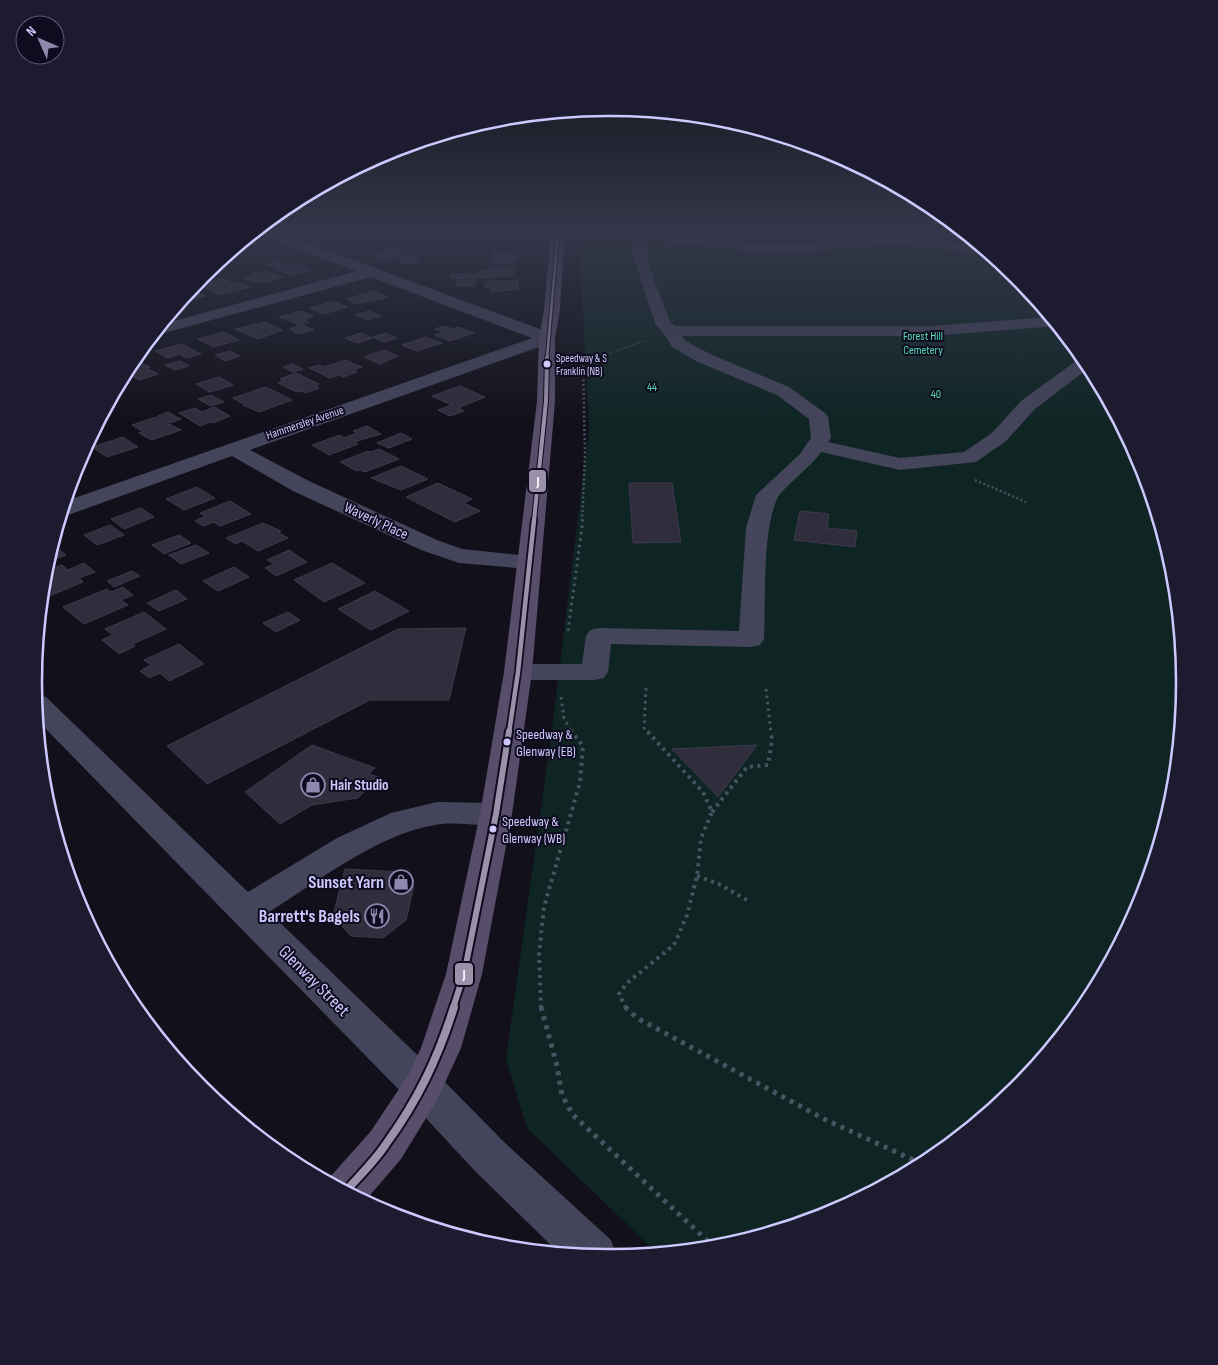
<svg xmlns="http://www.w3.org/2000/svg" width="1218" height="1365" viewBox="0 0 1218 1365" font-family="'Sofia Sans Condensed',sans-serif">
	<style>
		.green { fill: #0f2524 }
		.building { fill: #302d3c; stroke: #3d3a4e }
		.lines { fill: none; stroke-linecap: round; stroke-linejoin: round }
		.path-far4 { stroke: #465561; stroke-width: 2; stroke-dasharray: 1 2; stroke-linecap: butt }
		.path-far3 { stroke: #465561; stroke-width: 2.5; stroke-dasharray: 2 2.5; stroke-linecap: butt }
		.path-far2 { stroke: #465561; stroke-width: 3; stroke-dasharray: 2.5 4; stroke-linecap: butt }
		.path-far1 { stroke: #465561; stroke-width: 4; stroke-dasharray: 3 4.5; stroke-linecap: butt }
		.path { stroke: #465561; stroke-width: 5; stroke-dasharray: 4 5.5; stroke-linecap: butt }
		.minor { fill: #44455b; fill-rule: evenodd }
		.major { fill: #584e6c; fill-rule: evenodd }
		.bus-1-far4-casing { stroke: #0e0c1e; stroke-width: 4.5 }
		.bus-1-far3-casing { stroke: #0e0c1e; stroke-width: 6 }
		.bus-1-far2-casing { stroke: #0e0c1e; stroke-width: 8 }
		.bus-1-far1-casing { stroke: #0e0c1e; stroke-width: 10 }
		.bus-1-casing { stroke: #0e0c1e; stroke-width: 12 }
		.bus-1-far4 { stroke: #9b92aa; stroke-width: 2.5 }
		.bus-1-far3 { stroke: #9b92aa; stroke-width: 4 }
		.bus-1-far2 { stroke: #9b92aa; stroke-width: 4.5 }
		.bus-1-far1 { stroke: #9b92aa; stroke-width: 6 }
		.bus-1 { stroke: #9b92aa; stroke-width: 8 }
		.bus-dot { fill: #cdc9fe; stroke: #0e0c1e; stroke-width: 2 }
		.labels { text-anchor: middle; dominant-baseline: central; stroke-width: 4; stroke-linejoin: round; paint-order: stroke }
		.far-bus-label { font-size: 11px; fill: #cdc9fe; stroke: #0e0c1e; text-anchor: start }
		.far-park-label { font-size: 12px; fill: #57ddb5; stroke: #0e0c1e }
		.far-street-label { font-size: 12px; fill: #cdc9fe; stroke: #0e0c1e }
		.bus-label { font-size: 14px; fill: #cdc9fe; stroke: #0e0c1e; text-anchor: start }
		.street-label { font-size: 15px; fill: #cdc9fe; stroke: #0e0c1e }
		.poi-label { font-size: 15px; font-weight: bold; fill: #cdc9fe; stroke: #0e0c1e; text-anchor: start }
		.near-poi-label { font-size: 18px; font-weight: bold; fill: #cdc9fe; stroke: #0e0c1e; text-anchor: end }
		.near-street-label { font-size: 18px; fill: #cdc9fe; stroke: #0e0c1e }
		.rim { fill: none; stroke: #cdc9fe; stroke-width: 2.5 }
		.line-badge { stroke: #0e0c1e; stroke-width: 2 }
		.badge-label { font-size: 14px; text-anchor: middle; font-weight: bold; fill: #fff }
	</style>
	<rect width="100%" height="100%" fill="#12101a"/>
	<!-- green -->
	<path class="green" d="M579,232H963L1016,276L1087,363L1141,463L1173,571L1184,683L1173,795L1140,903L1087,1002L1016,1089L928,1161L829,1214L721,1247L657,1253L527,1128L506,1059L551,736L589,429Z"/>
	<!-- building -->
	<g class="building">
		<path d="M396,249L410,254L383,260L372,255Z"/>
		<path d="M493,252H518L516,260H511L510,264H491Z"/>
		<path d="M402,257H419L416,263H400Z"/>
		<path d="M278,261L290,266L296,264L312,270L290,275L276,269L279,268L265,264Z"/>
		<path d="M490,267H515L513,276L449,279L451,274H477L478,271H489Z"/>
		<path d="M265,271L283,277L263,283L258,281L251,282L243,278L256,277L251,274Z"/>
		<path d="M222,279L233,284L238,283L250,287L220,295L200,285Z"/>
		<path d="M458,280H476L474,286H455Z"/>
		<path d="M518,280V290L491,291V288H485V283L489,281Z"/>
		<path d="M194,291L206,296L180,303L189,292Z"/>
		<path d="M373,291L388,297L357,304L346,299Z"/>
		<path d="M334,301L347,307L323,314L310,308Z"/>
		<path d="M300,311L314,316L303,320L309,322L299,325L279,317Z"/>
		<path d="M369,311L381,316L367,320L355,315Z"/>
		<path d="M265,322L283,330L258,339L235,329Z"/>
		<path d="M303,325L314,330L299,334L289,329Z"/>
		<path d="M445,326L453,329L459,327L474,333L450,341L435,335L443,332L435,329Z"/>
		<path d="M224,332L239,340L213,347L198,339Z"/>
		<path d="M361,333L373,338L357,343L345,338Z"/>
		<path d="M386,333L397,338L384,342L373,337Z"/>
		<path d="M426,337L442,343L417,351L402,345Z"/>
		<path d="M182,344L201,354L186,358L180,354L168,358L155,351Z"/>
		<path d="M384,350L398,356L380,364L364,357Z"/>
		<path d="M230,351L240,356L225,361L215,355Z"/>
		<path d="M134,359L150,367L147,368L158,374L139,380L126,372Z"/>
		<path d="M346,360L362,367L353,370L357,372L343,377L339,375L330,378L309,368L319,365L324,367Z"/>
		<path d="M180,361L189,366L175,370L165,365Z"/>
		<path d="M292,364L303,369L293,372L283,367Z"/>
		<path d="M296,373L319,384L315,386L319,388L306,393L301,391L297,392L278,383L284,381L280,379Z"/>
		<path d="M219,377L233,385L210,392L196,384Z"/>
		<path d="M460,386L485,397L458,408L464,411L450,416L438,410L452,405L432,396Z"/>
		<path d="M266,387L292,400L259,412L243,405H245L233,398Z"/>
		<path d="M211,395L224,402L211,406L198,399Z"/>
		<path d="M214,407L230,416L213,423L211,422L200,426L179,413L195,408L202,412Z"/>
		<path d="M168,412L181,419L170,423L158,416Z"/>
		<path d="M156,417L169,424L181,430L151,440L139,433L143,432L132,425Z"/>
		<path d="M367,426L381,434L354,442L358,444L329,455L312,445L340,435L344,438L357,433L353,431Z"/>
		<path d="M401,433L412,439L389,448L377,443Z"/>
		<path d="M123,437L138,447L107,457L92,447Z"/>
		<path d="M379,449L399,459L365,472L360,470L357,471L340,462L368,451L371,452Z"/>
		<path d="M401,466L428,479L401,490L371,478Z"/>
		<path d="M438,483L472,499L464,503L480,511L455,522L406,497Z"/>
		<path d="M629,483H672L681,542L633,543Z"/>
		<path d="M197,487L215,498L184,510L166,499Z"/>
		<path d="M230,501L251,514L220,526L214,522L203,526L195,521L205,516L200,513Z"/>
		<path d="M141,508L154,517L124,529L111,519Z"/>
		<path d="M800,511L829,514L827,528L857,531L855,547L794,540Z"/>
		<path d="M263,523L281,531L278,532L288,538L258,551L242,541L235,544L226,538Z"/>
		<path d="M110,525L124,535L97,545L84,535Z"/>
		<path d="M179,535L191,543L164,554L152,545Z"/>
		<path d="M53,545L66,555L47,562Z"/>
		<path d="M196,545L209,553L181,564L169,555Z"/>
		<path d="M289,550L307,562L276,576L265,568L274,564L267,560Z"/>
		<path d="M84,563L95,572L79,578L83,582L47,597L43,592L45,571L62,565L68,570Z"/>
		<path d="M332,563L365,583L324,602L294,580Z"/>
		<path d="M234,567L249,577L218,591L203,581Z"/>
		<path d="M132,571L140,576L114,587L107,581Z"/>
		<path d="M123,587L133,595L121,600L128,605L84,624L63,607L107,589L111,592Z"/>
		<path d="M176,590L187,599L159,611L147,603Z"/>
		<path d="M375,591L409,611L371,630L338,609Z"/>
		<path d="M144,612L166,629L133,644L135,646L119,654L102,640L113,635L105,629Z"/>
		<path d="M288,612L300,620L276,632L263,623Z"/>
		<path d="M466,628L449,700H370L207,784L167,746L398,629Z"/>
		<path d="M179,644L204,664L169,681L160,673L149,678L140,671L151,665L144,660Z"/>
		<path d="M312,745L375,768L369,774L378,777L358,798L312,805L280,824L245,792Z"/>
		<path d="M757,745L718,797L672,749Z"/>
		<path d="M345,869L403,872L414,886L406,920L383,938L351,936L333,916Z"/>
	</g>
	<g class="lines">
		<!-- path-far4 -->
		<path class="path-far4" d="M596,358L647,340"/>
		<!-- path-far3 -->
		<g class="path-far3">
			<path d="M572,360L599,357"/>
			<path d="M975,480L1026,502"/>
			<path d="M582,521L585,456L583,360"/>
		</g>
		<!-- path-far2 -->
		<g class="path-far2">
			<path d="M568,631L583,520"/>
			<path d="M646,688L644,728L648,733"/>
			<path d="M766,689L771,733"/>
			<path d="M561,697L564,718L572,733"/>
		</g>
		<!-- path-far1 -->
		<g class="path-far1">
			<path d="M712,812L747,767L768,765L772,740L771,731"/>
			<path d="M697,876L719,884L750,902"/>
			<path d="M541,1008L539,954L544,907L580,782L583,746L571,731"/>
			<path d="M626,1008L619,994L627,983L674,945L687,915L697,876L701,838L712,812L703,792L647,731"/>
		</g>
		<!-- path -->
		<g class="path">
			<path d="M541,1007L557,1066L562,1095L573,1115L714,1247"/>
			<path d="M625,1007L637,1018L824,1119L922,1164"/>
		</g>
		<!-- minor -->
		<g class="minor">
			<path d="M259,232H278L553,334L555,338L553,342L250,450L309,481L437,540L462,549L538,557L542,562L538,567L530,569L459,563L421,550L293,491L232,456L71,514L62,515L66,501L532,338L371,277L164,333L154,334L163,324L357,271L261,235Z"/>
			<path d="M638,232H661L758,244L810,243L894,236L980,246L990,254L894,244L810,251L758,252L649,239C641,258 664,303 671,323L675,326H930L1050,317L1057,326L930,336H682L684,340L710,354L789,387L825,413L828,417L831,438L828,442L900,458L964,452L992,433L1021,401L1080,358H1083L1090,367L1035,409L1006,441L976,462L900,470L821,452C811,467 782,488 777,499C762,532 766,601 764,639L760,645L751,647L611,644L608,672L604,678L594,680H518L508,678L504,672L508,666L518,664H582L586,636L590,630L599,628L739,631L746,528L756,495L800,454L811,438L809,419L777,395L698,362L672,347L664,334L656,325L633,256V244Z"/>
			<path d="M35,695L46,697L248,892L337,838L391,813L437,802L496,803L507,806L512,814L507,822C483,829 459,820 435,825C376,835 319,881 269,912L437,1074L505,1143L611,1240L617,1257L559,1253L475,1171L409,1100L38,721Z"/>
		</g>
		<!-- major -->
		<path class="major" d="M551,232H565L560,310L555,338V401L532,672L512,814L482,974L461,1048L437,1100L401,1159L365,1201L328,1182L331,1176L371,1131L409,1074L421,1048L446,974L480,814L504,672L537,401L539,338L544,310Z"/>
		<!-- bus-1-far4 casing -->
		<g class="bus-1-far4-casing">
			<path id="bus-1-far4" d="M547,358L558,232"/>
		</g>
		<!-- bus-1-far3 casing -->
		<g class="bus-1-far3-casing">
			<path id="bus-1-far3" d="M534,521L546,401L547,357"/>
		</g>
		<!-- bus-1-far2 casing -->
		<g class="bus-1-far2-casing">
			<path id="bus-1-far2" d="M509,733L518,672L534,520"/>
		</g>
		<!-- bus-1-far1 casing -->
		<g class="bus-1-far1-casing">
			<path id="bus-1-far1" d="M453,1008L464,974L496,814L509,731"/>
		</g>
		<!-- bus-1 casing -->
		<g class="bus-1-casing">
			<path id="bus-1" d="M346,1191C359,1176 375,1161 386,1144C418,1100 438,1058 454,1007"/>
		</g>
		<!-- bus-1-far4 -->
		<use href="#bus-1-far4" class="bus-1-far4"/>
		<!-- bus-1-far3 -->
		<use href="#bus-1-far3" class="bus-1-far3"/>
		<!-- bus-1-far2 -->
		<use href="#bus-1-far2" class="bus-1-far2"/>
		<!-- bus-1-far1 -->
		<use href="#bus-1-far1" class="bus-1-far1"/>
		<!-- bus-1 -->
		<use href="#bus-1" class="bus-1"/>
	</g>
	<!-- sky -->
	<linearGradient id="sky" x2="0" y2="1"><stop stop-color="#0a090e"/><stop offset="0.55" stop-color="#333749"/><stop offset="1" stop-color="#333749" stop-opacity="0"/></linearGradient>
	<rect width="1218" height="423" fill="url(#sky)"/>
	<!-- icons -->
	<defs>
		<g id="shop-ring" transform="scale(1.25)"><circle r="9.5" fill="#0e0c1e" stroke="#8c88ae" stroke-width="1.5"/><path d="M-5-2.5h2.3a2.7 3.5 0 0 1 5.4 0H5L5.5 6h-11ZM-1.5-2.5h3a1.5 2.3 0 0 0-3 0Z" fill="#8c88ae"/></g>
		<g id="restaurant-ring" transform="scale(1.25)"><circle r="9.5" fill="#0e0c1e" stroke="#8c88ae" stroke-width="1.5"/><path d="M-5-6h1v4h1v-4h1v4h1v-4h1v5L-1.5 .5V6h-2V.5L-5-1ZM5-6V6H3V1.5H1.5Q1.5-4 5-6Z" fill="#8c88ae"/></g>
	</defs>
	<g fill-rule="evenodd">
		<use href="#shop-ring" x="313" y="785"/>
		<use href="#shop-ring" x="401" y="882"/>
		<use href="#restaurant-ring" x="377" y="916"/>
	</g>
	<!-- markers -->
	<g class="bus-dot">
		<circle cx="547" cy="364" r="4.5"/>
		<circle cx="507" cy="742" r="4.5"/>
		<circle cx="493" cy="829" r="4.5"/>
	</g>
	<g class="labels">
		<!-- far-bus labels -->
		<g class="far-bus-label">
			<text x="556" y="358">Speedway &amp; S<tspan x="556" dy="13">Franklin (NB)</tspan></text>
		</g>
		<!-- far-park labels -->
		<g class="far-park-label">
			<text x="923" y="336">Forest Hill<tspan x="923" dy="14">Cemetery</tspan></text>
			<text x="652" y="387">44</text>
			<text x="936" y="394">40</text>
		</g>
		<!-- far-street labels -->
		<g class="far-street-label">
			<text transform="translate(305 423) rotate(-19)">Hammersley Avenue</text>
		</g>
		<!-- bus labels -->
		<g class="bus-label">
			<text x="516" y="734">Speedway &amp;<tspan x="516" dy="17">Glenway (EB)</tspan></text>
			<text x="502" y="821">Speedway &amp;<tspan x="502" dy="17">Glenway (WB)</tspan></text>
		</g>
		<!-- street labels -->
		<g class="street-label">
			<text transform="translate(376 521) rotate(25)">Waverly Place</text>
		</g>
		<!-- poi labels -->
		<g class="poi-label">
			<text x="330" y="785">Hair Studio</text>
		</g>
		<!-- near-poi labels -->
		<g class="near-poi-label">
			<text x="384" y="882">Sunset Yarn</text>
			<text x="360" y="916">Barrett's Bagels</text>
		</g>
		<!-- near-street labels -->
		<g class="near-street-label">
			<text transform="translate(314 981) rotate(45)">Glenway Street</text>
		</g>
	</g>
	<!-- crop -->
	<path d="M0 0H1218V1365H0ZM608 116H610A566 566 0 0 1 1176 682V683A566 566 0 0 1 610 1249H608A566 566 0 0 1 42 683V682A566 566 0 0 1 608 116Z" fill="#1d1b30" fill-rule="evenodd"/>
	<path class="rim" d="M608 116H610A566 566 0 0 1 1176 682V683A566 566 0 0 1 610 1249H608A566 566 0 0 1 42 683V682A566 566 0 0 1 608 116Z"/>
	<g class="line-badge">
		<rect x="528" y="469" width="19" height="24" rx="5" fill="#9b92aa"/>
		<rect x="454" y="962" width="20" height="24" rx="5" fill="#9b92aa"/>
	</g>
	<g class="badge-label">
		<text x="538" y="486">J</text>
		<text x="464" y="979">J</text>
	</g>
	<!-- north arrow -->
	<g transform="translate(40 40) rotate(315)"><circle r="24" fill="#0e0c1e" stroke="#5a5878"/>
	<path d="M0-4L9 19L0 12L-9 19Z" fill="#8c88ae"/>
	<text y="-8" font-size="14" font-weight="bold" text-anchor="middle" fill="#cdc9fe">N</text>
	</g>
</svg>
